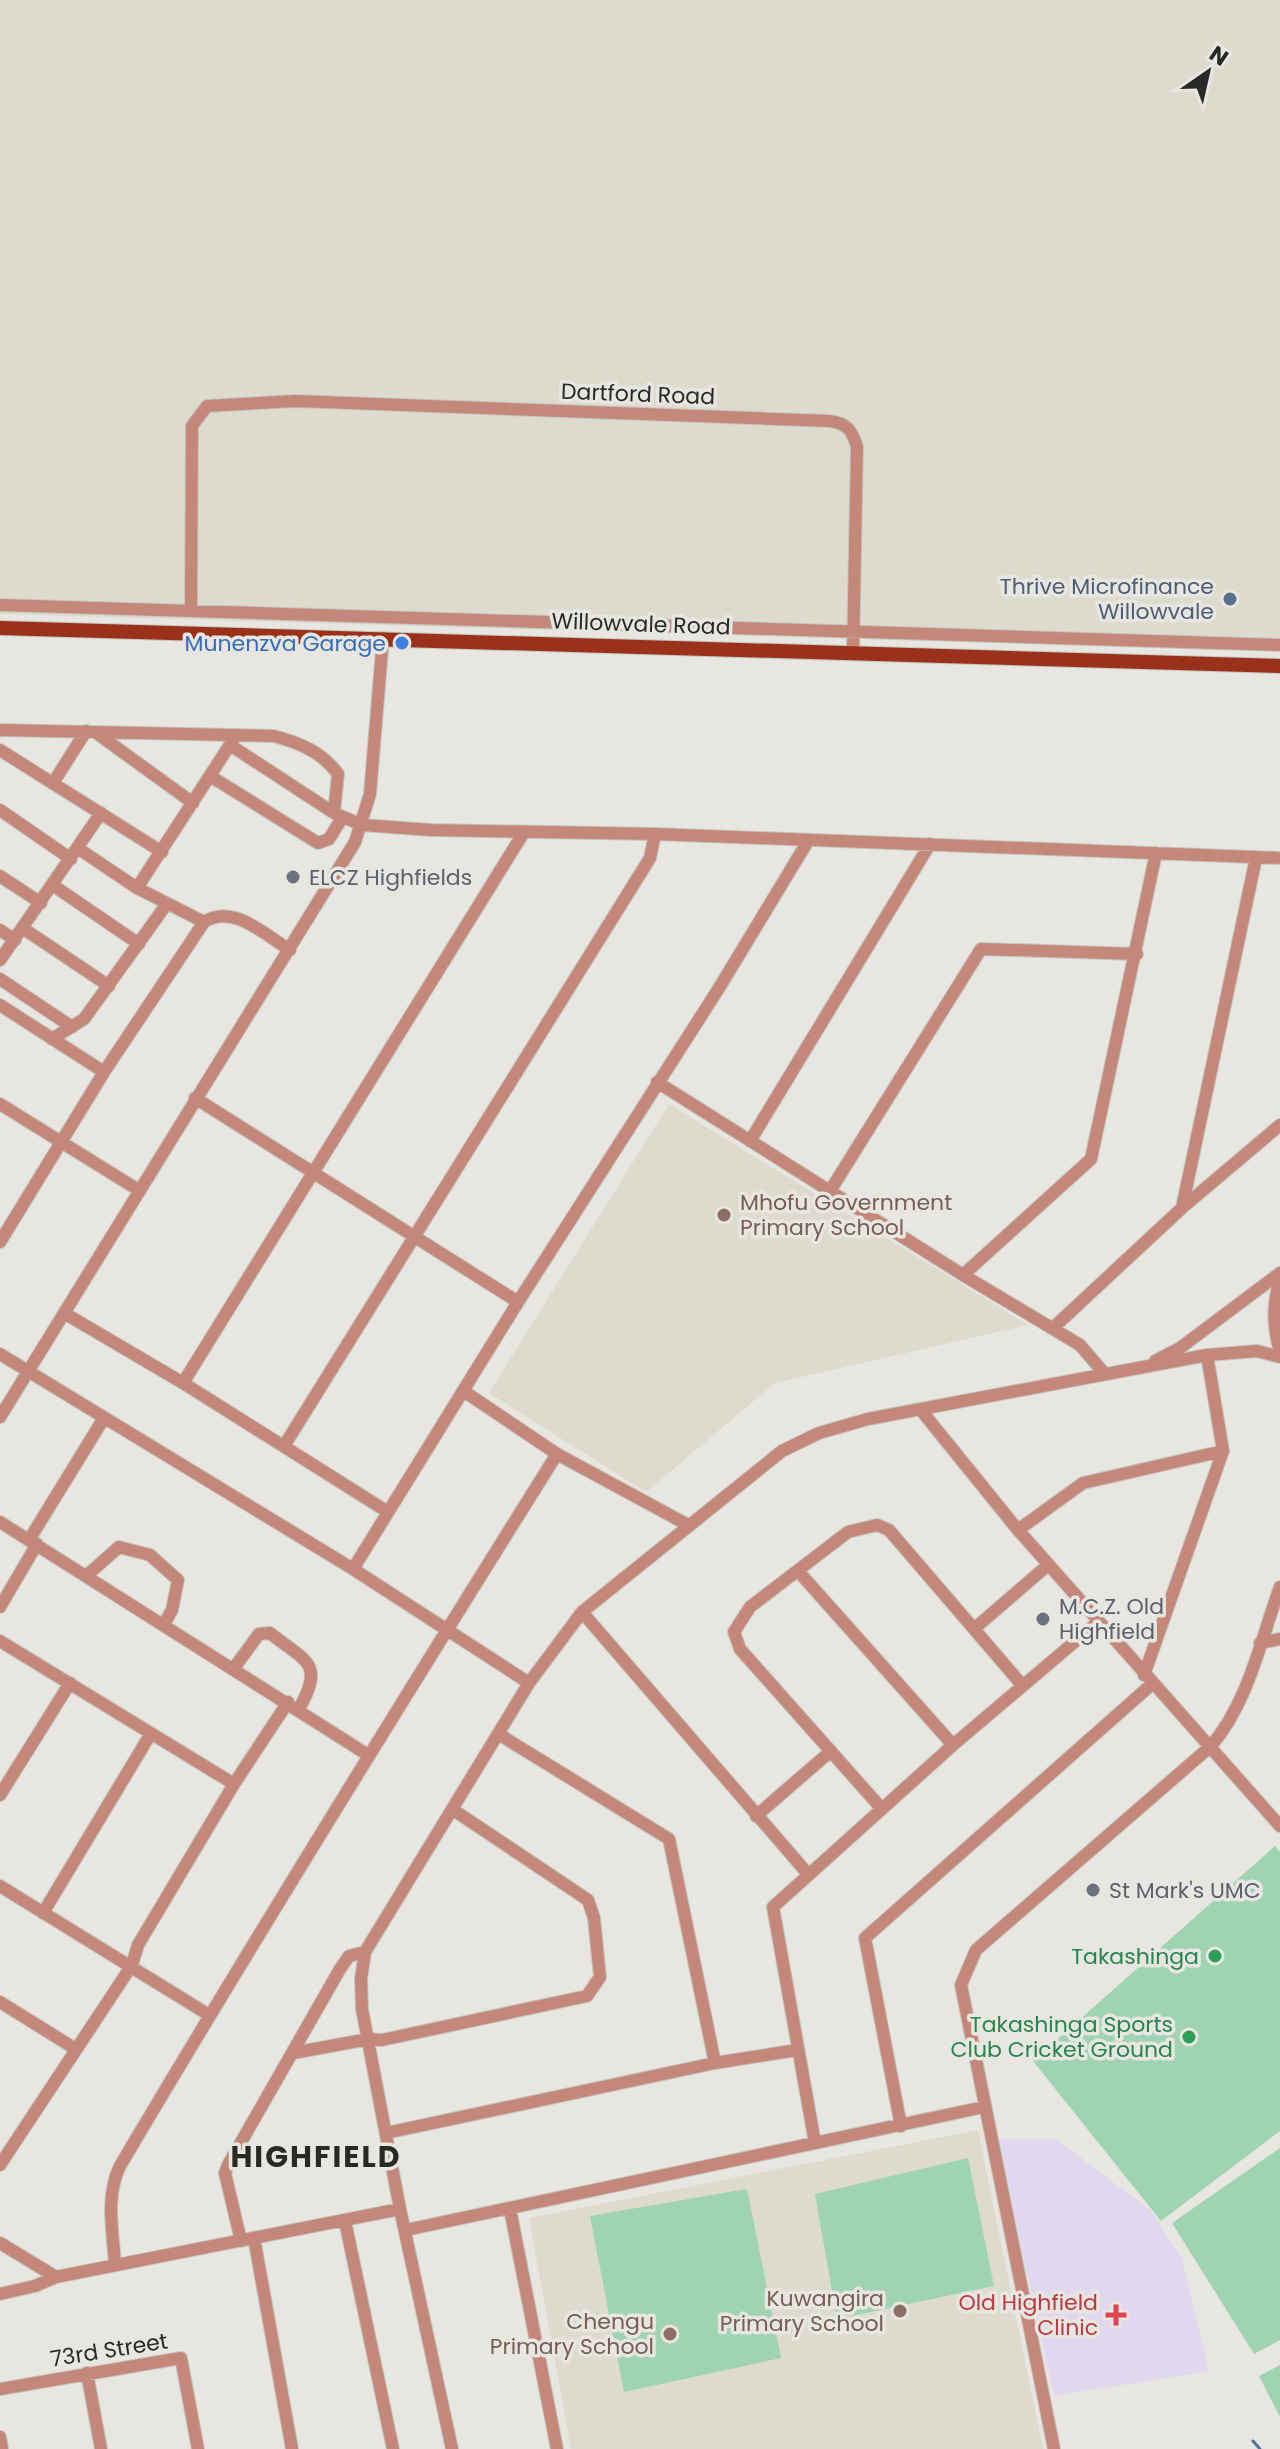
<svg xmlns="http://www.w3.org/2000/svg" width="1280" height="2449" viewBox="0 0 1280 2449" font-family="Poppins,sans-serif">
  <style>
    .built { fill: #dddace }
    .medical { fill: #dfd8ee }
    .green { fill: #9fd3b1 }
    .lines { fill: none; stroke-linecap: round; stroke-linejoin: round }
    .stream { stroke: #51729d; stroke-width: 3 }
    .minor-casing { stroke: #c6c4bf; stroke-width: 14 }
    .major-casing { stroke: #c6c4bf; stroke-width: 16 }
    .minor { stroke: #c3887a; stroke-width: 12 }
    .major { stroke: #9a321b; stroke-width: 14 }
    .service-dot { fill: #5c6f8a; stroke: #e8e6e0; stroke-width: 3 }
    .shop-dot { fill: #3f7fe0; stroke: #e8e6e0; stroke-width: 3 }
    .worship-dot { fill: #6b7280; stroke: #e8e6e0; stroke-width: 3 }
    .education-dot { fill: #8d6e63; stroke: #e8e6e0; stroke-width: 3 }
    .leisure-dot { fill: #2e9e5b; stroke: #e8e6e0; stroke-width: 3 }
    .health-dot { fill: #e0444e; stroke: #e8e6e0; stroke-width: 3 }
    .labels { text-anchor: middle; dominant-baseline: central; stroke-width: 7; stroke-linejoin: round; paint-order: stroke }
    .street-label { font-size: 22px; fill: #2a2927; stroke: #e8e6e0 }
    .service-label { font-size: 22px; fill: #4e5e75; stroke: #e8e6e0; text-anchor: end }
    .shop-label { font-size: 22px; fill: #366cbe; stroke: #e8e6e0; text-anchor: end }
    .worship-label { font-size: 22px; fill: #5b616d; stroke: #e8e6e0; text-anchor: start }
    .education-label { font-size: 22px; fill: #785e54; stroke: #e8e6e0; text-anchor: end }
    .leisure-label { font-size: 22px; fill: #27864d; stroke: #e8e6e0; text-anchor: end }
    .health-label { font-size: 22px; fill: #be3a42; stroke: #e8e6e0; text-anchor: end }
    .district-label { font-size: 30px; font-weight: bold; letter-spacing: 2px; fill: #2a2927; stroke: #e8e6e0 }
  </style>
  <rect width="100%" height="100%" fill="#e8e6e0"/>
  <path class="built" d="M0 0H1280V651L0 614Z
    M669 1104 1028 1325 775 1383 646 1492 489 1393Z
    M978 2130 1043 2449H571L529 2218Z"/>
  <path class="medical" d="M998 2139H1056L1150 2210 1182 2259 1209 2371 1054 2396Z"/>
  <path class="green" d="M1275 1846 1280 1852V2131L1161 2221 1033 2061Z
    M1280 2148V2340L1254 2354 1172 2223Z
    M968 2158 994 2286 837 2319 815 2194Z
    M747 2189 781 2358 624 2392 590 2216Z
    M1280 2365V2417L1259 2376Z"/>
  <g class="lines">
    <path class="stream" d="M1253 2441 1260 2449"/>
    <defs>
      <path id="minor" d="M0 605 1280 645
        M191 611 192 426 207 406 295 401 829 421C847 423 852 430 857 447L853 652
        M0 730 274 736C300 743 322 752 338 774L334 813
        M95 732 193 803
        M230 745 334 813 362 825 431 830 655 834 1280 858
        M0 750 162 852
        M210 776 318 843 329 839 342 818
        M53 783 86 731
        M0 810 71 859
        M79 849 137 888 204 922
        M0 876 41 903
        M54 886 139 944
        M137 888 233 740
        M24 929 109 986
        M0 930 15 940
        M0 960 101 813
        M0 979 72 1027
        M0 1005 104 1072
        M52 1039 84 1019 166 905
        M657 1082 963 1275 1080 1345 1104 1373
        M195 1098 518 1302
        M0 1104 140 1191
        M750 1141 930 844
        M830 1191 981 949 1137 954
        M1182 1208 1256 858
        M0 1242 104 1072 204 922C233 903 265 935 290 950
        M963 1275 1091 1159 1156 853
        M1280 1280C1272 1306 1273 1326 1280 1352
        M64 1313 183 1383 388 1512
        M1054 1327 1182 1208 1280 1125
        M0 1354 353 1569 529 1683
        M1155 1361 1180 1348 1280 1273
        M183 1383 524 832
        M465 1392 557 1454 688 1525
        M920 1409 1018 1530 1280 1826
        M0 1417 355 842 370 794 383 638
        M284 1446 650 858 655 834
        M0 1522 368 1755
        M1018 1530 1083 1483 1223 1451
        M29 1540 104 1418
        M353 1569 518 1302 719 988 808 841
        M798 1571 953 1745
        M86 1576 119 1547 150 1555 178 1580 172 1610 164 1624
        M0 1607 37 1544
        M582 1612 808 1874
        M975 1628 1048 1565
        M0 1641 234 1784
        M1260 1643 1280 1639
        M234 1668 259 1634 270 1633C306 1662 325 1662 299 1709
        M1144 1675 1223 1451 1207 1355
        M500 1735 669 1839 715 2063
        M0 1795 70 1683
        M882 1809 740 1649 734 1632 750 1607 848 1532 877 1525 889 1530 1023 1686
        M756 1816 831 1751
        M0 1886 209 2015
        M43 1913 150 1735
        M0 2002 74 2048
        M293 2053 369 2039 382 2040 587 1996 600 1977 594 1918 588 1900 452 1809
        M901 2126 865 1938 1152 1684
        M386 2133 715 2063 797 2050
        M815 2143 773 1907 953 1745 1098 1622
        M0 2165 132 1965 138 1945 234 1784 288 1702
        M510 2209 557 2449
        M345 2221 393 2449
        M406 2230 984 2107
        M254 2238 292 2449
        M241 2241 225 2173 228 2165 340 1969 349 1956 365 1952
        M0 2243 56 2277 400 2209
        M115 2265C113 2231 105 2197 120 2166 262 1926 409 1690 557 1454
        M0 2294 35 2286 56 2277
        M87 2373 101 2449
        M0 2389 181 2358 198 2449
        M0 2437 2 2449
        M452 2449 400 2209 362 2009 361 1979 365 1952 529 1683 582 1612 782 1451 819 1433 868 1419 1207 1355 1257 1351 1280 1357
        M1054 2449 961 1985 976 1950 1211 1746C1249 1701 1260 1642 1280 1587"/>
      <path id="major" d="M0 628 1280 666"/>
    </defs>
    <use href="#minor" class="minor-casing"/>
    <use href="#major" class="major-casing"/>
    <use href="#minor" class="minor"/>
    <use href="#major" class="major"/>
  </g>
  <circle class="service-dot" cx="1230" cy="599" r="8"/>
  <circle class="shop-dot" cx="402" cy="643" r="8"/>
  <g class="worship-dot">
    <circle cx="293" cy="877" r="8"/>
    <circle cx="1043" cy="1619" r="8"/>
    <circle cx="1093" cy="1890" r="8"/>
  </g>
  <g class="education-dot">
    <circle cx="724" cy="1215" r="8"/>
    <circle cx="900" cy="2311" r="8"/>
    <circle cx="670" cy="2334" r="8"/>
  </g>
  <g class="leisure-dot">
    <circle cx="1215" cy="1956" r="8"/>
    <circle cx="1189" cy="2037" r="8"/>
  </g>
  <path class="health-dot" d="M1112 2303h8v8h8v8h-8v8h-8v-8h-8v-8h8z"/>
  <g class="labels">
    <g class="street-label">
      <text transform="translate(638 394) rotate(2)">Dartford Road</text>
      <text transform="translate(641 624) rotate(2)">Willowvale Road</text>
      <text transform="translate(109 2350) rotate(-9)">73rd Street</text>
    </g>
    <g class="service-label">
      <text x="1214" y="586">Thrive Microfinance<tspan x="1214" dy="25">Willowvale</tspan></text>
    </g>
    <g class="shop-label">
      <text x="386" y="643">Munenzva Garage</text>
    </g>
    <g class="worship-label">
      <text x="309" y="877">ELCZ Highfields</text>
      <text x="1059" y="1606">M.C.Z. Old<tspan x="1059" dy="25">Highfield</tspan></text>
      <text x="1109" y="1890">St Mark's UMC</text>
    </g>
    <g class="education-label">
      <text x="740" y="1202" text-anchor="start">Mhofu Government<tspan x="740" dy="25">Primary School</tspan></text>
      <text x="884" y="2298">Kuwangira<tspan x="884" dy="25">Primary School</tspan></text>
      <text x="654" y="2321">Chengu<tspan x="654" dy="25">Primary School</tspan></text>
    </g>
    <g class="leisure-label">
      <text x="1199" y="1956">Takashinga</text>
      <text x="1173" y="2024">Takashinga Sports<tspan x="1173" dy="25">Club Cricket Ground</tspan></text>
    </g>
    <g class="health-label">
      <text x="1098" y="2302">Old Highfield<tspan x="1098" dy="25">Clinic</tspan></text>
    </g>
    <g class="district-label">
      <text x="316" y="2156">HIGHFIELD</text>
    </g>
  </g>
  <g transform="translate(1208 72) rotate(34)" stroke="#e8e6e0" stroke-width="6" paint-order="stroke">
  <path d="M0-6L14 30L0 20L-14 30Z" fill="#2a2927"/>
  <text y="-12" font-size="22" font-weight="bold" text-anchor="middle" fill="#2a2927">N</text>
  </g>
</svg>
